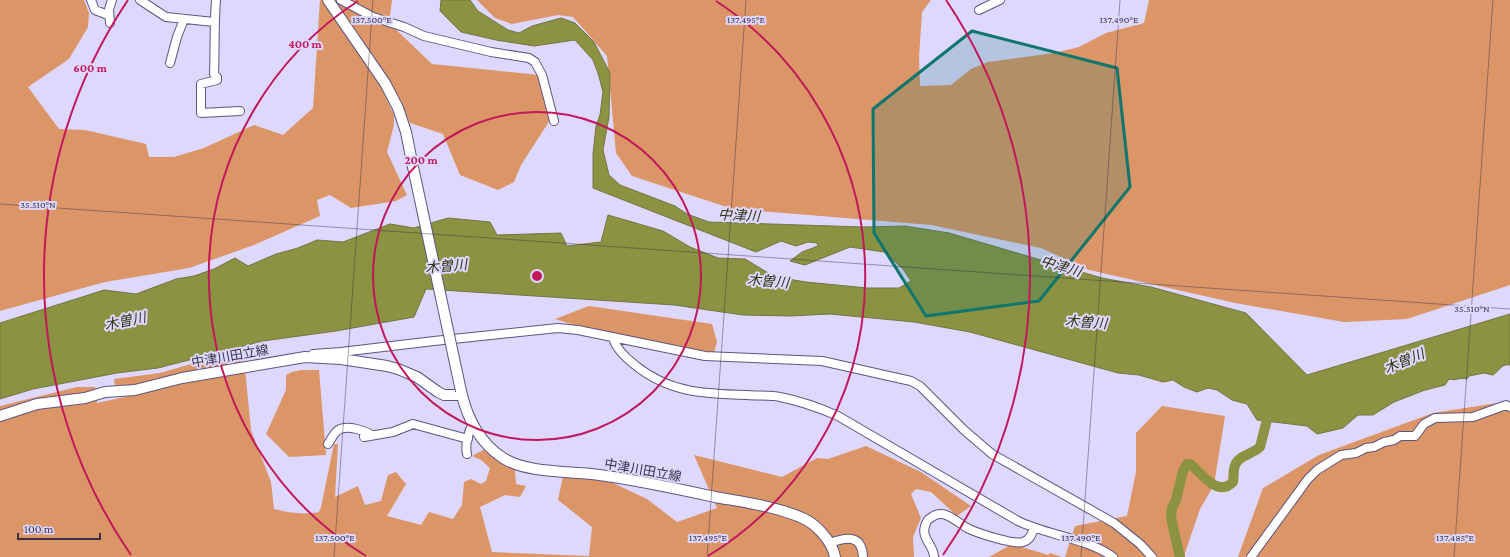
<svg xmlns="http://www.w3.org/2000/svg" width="1510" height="557" viewBox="0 0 1510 557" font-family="'Crimson Pro','Noto Sans JP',serif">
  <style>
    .forest { fill: #dc9566 }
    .water { fill: #8b9241; stroke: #727642 }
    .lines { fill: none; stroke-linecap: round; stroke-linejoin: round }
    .river { stroke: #8b9241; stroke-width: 10 }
    .minor-casing { stroke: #5e557f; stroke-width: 10 }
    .major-casing { stroke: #5e557f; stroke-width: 12 }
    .minor { stroke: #fff; stroke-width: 8 }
    .major { stroke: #fff; stroke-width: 10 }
    .major-bridge-casing { stroke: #5e557f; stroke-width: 12; stroke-linecap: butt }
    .major-bridge { stroke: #fff; stroke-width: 10 }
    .marked { fill: #0f766e; fill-opacity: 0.2; stroke: #0f766e; stroke-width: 3; stroke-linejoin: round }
    .ticks { fill: none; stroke: #373346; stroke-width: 1; stroke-opacity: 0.45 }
    .ring { fill: none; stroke: #c2185b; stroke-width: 2 }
    .labels { text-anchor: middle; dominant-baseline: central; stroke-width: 4; stroke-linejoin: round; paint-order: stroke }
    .street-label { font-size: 13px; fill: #373346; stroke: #ded7fe }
    .water-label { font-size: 14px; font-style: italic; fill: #303310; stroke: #ded7fe }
    .ticks-label { font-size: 10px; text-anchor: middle; fill: #373346; stroke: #ded7fe; stroke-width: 4; stroke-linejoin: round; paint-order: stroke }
    .centre { fill: #c2185b; stroke: #ded7fe; stroke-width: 2 }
    .ring-label { font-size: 12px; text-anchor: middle; font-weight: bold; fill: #c2185b; stroke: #ded7fe; stroke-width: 4; stroke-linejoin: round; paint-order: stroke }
  </style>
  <rect width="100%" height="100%" fill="#ded7fe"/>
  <path class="forest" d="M0 0H84L89 13 88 27 69 59 28 87 59 129 85 130 146 144 149 157H174L204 148 254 125 283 135 313 108 320 0H392L389 23 432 64 539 75 550 120 521 165 514 182 498 190 460 175 443 134 410 123 396 93 386 98 394 115V125L387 152 407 195 396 201 351 208 330 195 317 200 320 216 254 245 189 268 105 282 0 311Z
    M477 0H931L922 12 919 57 920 86 951 85 971 69 988 62 1054 53 1079 47 1106 33 1144 23 1149 0H1510V285L1407 319 1344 322 1235 303 1089 270 1041 248 931 225 733 209 632 176 616 153 607 56 573 17 558 15 512 24 495 18Z
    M589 306 712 324 717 342 713 356 643 347 555 319Z
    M243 349 251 430 271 482 274 509C289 513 303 515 319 512L321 507 334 444H338L335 497 358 486 365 505 381 501 388 475 396 472 406 484 387 516 421 525 429 512 453 519 462 505 464 482 471 479 481 484 486 481 490 468 481 460 472 456 487 448 515 470 516 484 526 486 520 497 505 495 480 507 492 552 589 556 592 527 558 500 563 476 611 482 647 499 677 522 717 508 694 455 782 477 817 458 828 459 866 446 921 472 971 506 957 516 931 492 916 489 911 494 921 518 913 537 914 557H0V406L77 387H95L97 403 134 395 133 386H115L114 379 160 373Z
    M301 370H319L326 455 289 457 266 434 286 390V375L292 372Z
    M1510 401V557H1238L1263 488 1319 455 1433 413Z
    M1162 406 1225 416 1214 485 1200 509 1185 553V557H1065L1075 526 1127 516 1136 472V433Z
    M1012 544 1048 555 1050 553 1062 557H989Z"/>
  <path class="water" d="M441 0H470L478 11 508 30 519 33 532 26 561 18 575 23 594 42 610 73 609 117 603 150 609 175 620 185 675 206 687 214 709 222 863 227 905 226 949 233 1102 278 1151 287 1246 313 1307 375 1510 314V365C1502 363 1499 371 1493 375L1484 373 1469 376 1467 379C1460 377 1456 381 1449 379L1445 385 1425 390 1394 402 1373 415H1358L1343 428 1317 434 1307 426 1257 420 1247 404 1232 400 1217 390 1208 388 1197 392 1184 387 1173 380 1163 382 1139 375 1118 373 970 332 914 322 830 314 790 316 743 315 674 305 426 289 414 317 336 331 263 341 158 368 117 373 33 389 0 399V323L104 290 136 294 176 279 194 276 214 269 235 258 248 266 276 254 298 248 317 240 343 242 390 224 414 228 448 218 490 222 497 235 561 233 567 246 601 242 608 215 663 231 690 247 718 258 745 259 775 277 806 282 867 288H899L911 281 903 269 884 252 850 247 805 265 790 261 802 252 818 246 817 243 808 242 796 246 781 241 756 252 593 188V154L596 126 600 115 603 92 598 73 593 60 575 40 534 46 496 40 461 32 440 11Z"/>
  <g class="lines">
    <path class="river" d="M1180 557 1171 518 1172 508 1176 500 1183 471 1187 464H1190C1202 473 1217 498 1233 482 1234 478 1233 474 1234 469 1236 455 1252 455 1260 447L1270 408"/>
    <defs>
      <path id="minor" d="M91 0 95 10 108 15
        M140 0 166 17 214 22
        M216 0C214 25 215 49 214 74L217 77V80L201 84V113L240 111
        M341 0 373 17 404 27 424 36 491 52 529 58 535 62 542 75 554 121
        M979 10 1000 0
        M110 23 109 9 112 0
        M170 63 177 37 184 19
        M613 338C616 349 626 358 635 365 669 393 706 394 747 395 758 396 770 395 780 397 800 401 820 408 838 416L1018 521C1047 535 1089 539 1113 557
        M313 354 341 352 434 341 558 328 578 330 705 356 822 361 911 381 920 386 964 430 992 454 1114 523 1140 544 1152 557
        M364 437 393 432 413 424 468 439
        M328 444C331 439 335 431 340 429 349 425 365 431 372 435
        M467 454C465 445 468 432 473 424
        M830 543C846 537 862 534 863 557
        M934 557C934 545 921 539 925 526 926 522 928 519 932 517 944 508 957 522 967 528 977 533 1014 545 1023 542 1030 540 1032 534 1034 528
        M1251 557 1308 479 1317 470 1341 455 1356 453 1366 448 1374 447 1384 442 1394 440 1400 436H1415L1424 424 1435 418 1473 417 1506 405 1510 407"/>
      <path id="major" d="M328 0 385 83 398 108 406 132 413 167
        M461 391C467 418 480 443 503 458 527 473 565 471 592 474 633 479 674 488 715 497 743 502 774 506 800 517 816 523 832 541 835 557
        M0 416 37 404 85 398 105 392 135 390 182 378 305 357 341 359 387 366 398 369 417 377 438 392 444 395H462"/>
    </defs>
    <use href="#minor" class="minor-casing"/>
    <use href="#major" class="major-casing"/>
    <use href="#minor" class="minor"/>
    <use href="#major" class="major"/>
    <defs>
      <path id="major-bridge" d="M413 167 461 391"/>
    </defs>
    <use href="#major-bridge" class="major-bridge-casing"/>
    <use href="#major-bridge" class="major-bridge"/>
  </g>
  <path class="marked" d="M972 31 1117 68 1130 187 1039 301 926 316 874 233 873 109Z"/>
  <path class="ticks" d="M0 204 1510 309M334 557 373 0M707 557 746 0M1081 557 1120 0M1454 557 1493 0"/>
  <g class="ring">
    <circle cx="537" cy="276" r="164"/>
    <path d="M366 556A328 328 0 0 1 358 1M716 1A328 328 0 0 1 708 556"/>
    <path d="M131 555A493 493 0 0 1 128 0M946 0A493 493 0 0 1 943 555"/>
  </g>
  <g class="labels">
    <g class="street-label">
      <text transform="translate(230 356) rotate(-10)">中津川田立線</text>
      <text transform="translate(643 470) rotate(10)">中津川田立線</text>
    </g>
    <g class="water-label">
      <text transform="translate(739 215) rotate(3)">中津川</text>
      <text transform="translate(446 266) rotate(-5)">木曽川</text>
      <text transform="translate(1061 266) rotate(17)">中津川</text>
      <text transform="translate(768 281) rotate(5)">木曽川</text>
      <text transform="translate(125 321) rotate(-12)">木曽川</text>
      <text transform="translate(1086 322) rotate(4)">木曽川</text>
      <text transform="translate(1404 361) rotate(-23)">木曽川</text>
    </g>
  </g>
  <g class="ticks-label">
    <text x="372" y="23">137.500°E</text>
    <text x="746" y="23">137.495°E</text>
    <text x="1119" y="23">137.490°E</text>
    <text x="38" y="208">35.510°N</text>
    <text x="1472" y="312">35.510°N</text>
    <text x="335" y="541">137.500°E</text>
    <text x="708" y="541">137.495°E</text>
    <text x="1081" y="541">137.490°E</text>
    <text x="1455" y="541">137.485°E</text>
  </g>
  <circle cx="537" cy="276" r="6" class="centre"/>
  <g class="ring-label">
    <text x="305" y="48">400 m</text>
    <text x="90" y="72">600 m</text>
    <text x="421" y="164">200 m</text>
  </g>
  <path d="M18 533v6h82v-6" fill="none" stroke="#373346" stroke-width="2"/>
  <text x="24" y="533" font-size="12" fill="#373346" stroke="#ded7fe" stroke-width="3" paint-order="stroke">100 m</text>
</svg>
